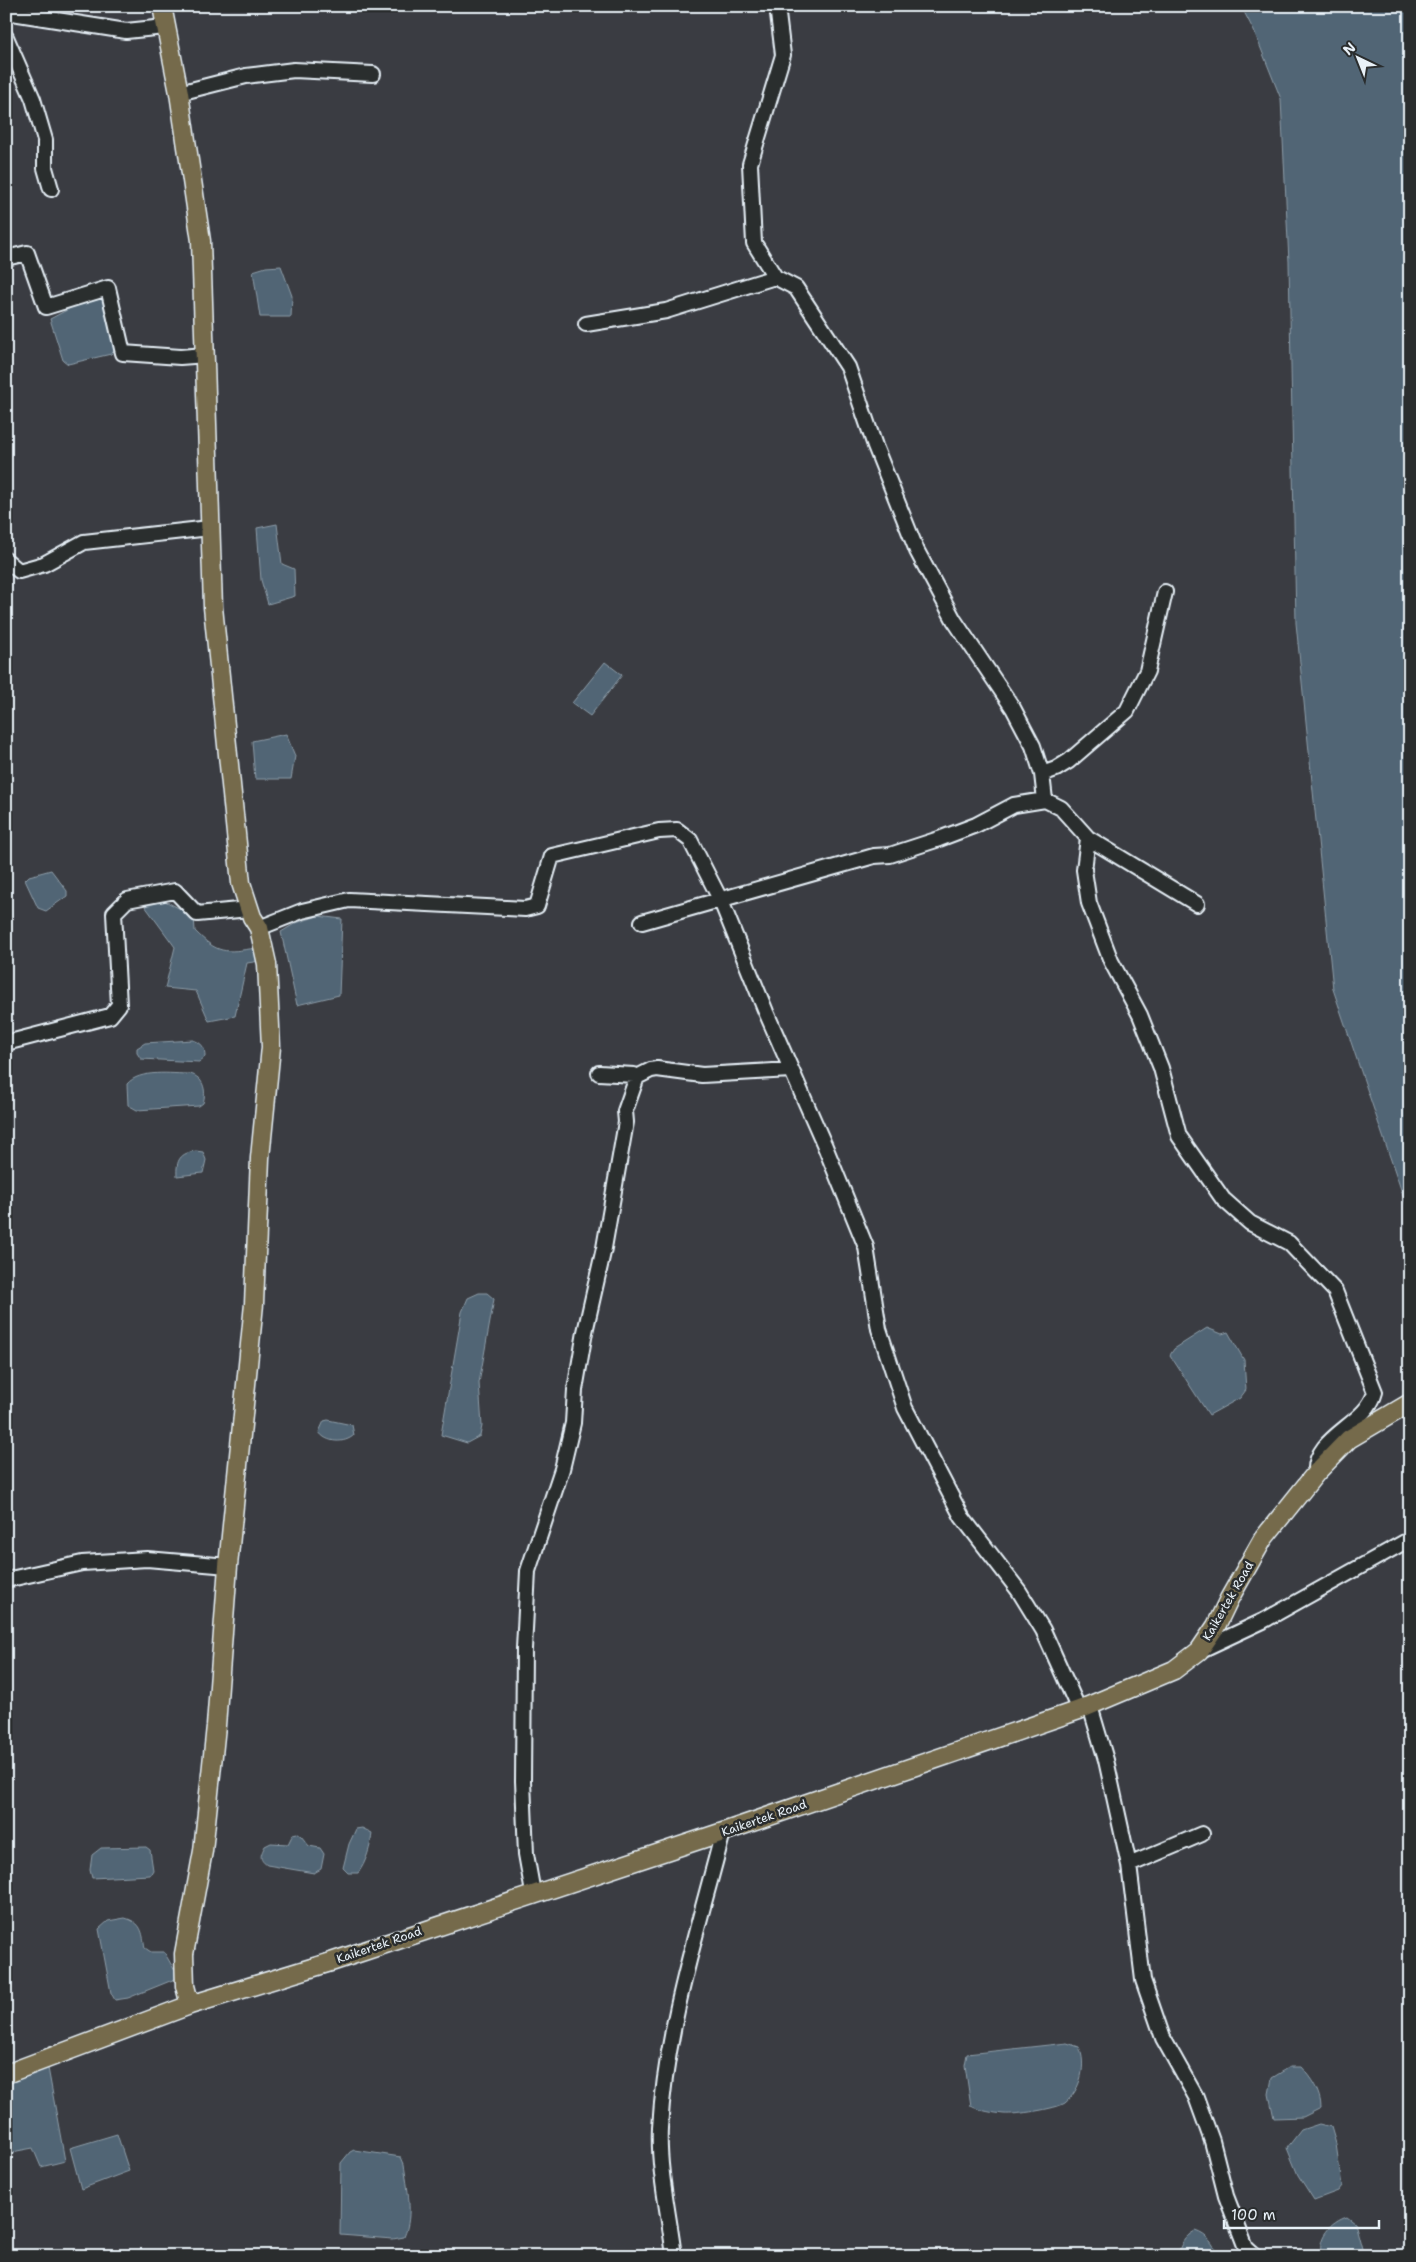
<svg xmlns="http://www.w3.org/2000/svg" width="1416" height="2262" viewBox="0 0 1416 2262" font-family="'Shantell Sans',sans-serif">
  <style>
    .water { fill: #516574; stroke: #8d9da9 }
    .lines { fill: none; stroke-linecap: round; stroke-linejoin: round }
    .minor-casing { stroke: #e8f1f8; stroke-width: 18 }
    .major-casing { stroke: #e8f1f8; stroke-width: 21 }
    .minor { stroke: #2a2d2e; stroke-width: 14 }
    .major { stroke: #756b4b; stroke-width: 18 }
    .labels { text-anchor: middle; dominant-baseline: central; stroke-width: 5; stroke-linejoin: round; paint-order: stroke }
    .street-label { font-size: 12px; fill: #e8f1f8; stroke: #2a2d2e }
  </style>
  <rect width="100%" height="100%" fill="#3a3c42"/>
  <filter id="ink" filterUnits="userSpaceOnUse"><feTurbulence type="fractalNoise" baseFrequency=".02" numOctaves="2"/><feDisplacementMap in="SourceGraphic" scale="10" xChannelSelector="R" yChannelSelector="G"/><feConvolveMatrix kernelMatrix="1 2 1 2 8 2 1 2 1" color-interpolation-filters="sRGB"/></filter>
  <g filter="url(#ink)">
    <path class="water" d="M1241 6H1410V1216L1333 989 1296 623 1289 262 1281 99 1254 31Z
      M281 266 292 296 291 317H260L253 271 266 267Z
      M98 299 103 300 109 310 115 350 111 354 68 364 63 360 50 319 78 304Z
      M277 524 282 564 294 569 295 596 268 604 261 580 257 528Z
      M605 662 622 675 590 716 572 703Z
      M286 734 295 756 291 779H255L252 741Z
      M51 870 67 891V896L46 911 38 908 25 880 29 876Z
      M165 901 194 916 195 931C218 954 224 953 256 948L260 961 247 963 235 1016 209 1021 196 991 165 988 175 947 145 906Z
      M318 916 342 919 339 995 297 1005 281 932 296 923Z
      M193 1040C202 1043 205 1047 205 1057L199 1062 141 1059 137 1053V1048L145 1043Z
      M190 1074C203 1077 207 1090 203 1103L199 1106 137 1110 128 1105 127 1084C140 1069 171 1074 190 1074Z
      M196 1151 203 1152 206 1160 203 1173 177 1176C176 1160 180 1153 196 1151Z
      M479 1293H487L494 1299 479 1383 482 1426 480 1436 467 1443 441 1435 462 1312 468 1298Z
      M1207 1328 1222 1334 1228 1332 1244 1360 1246 1390 1240 1398 1209 1415 1170 1355 1174 1349Z
      M328 1420 352 1425 354 1435C345 1444 326 1443 319 1432L324 1421Z
      M362 1828 372 1833C371 1845 366 1863 358 1873H348L343 1868 349 1844 356 1829Z
      M297 1833 301 1836 309 1846 320 1848 324 1854 321 1869 314 1873 267 1865C258 1859 261 1854 265 1846L271 1843 288 1844 293 1834Z
      M146 1847 150 1850 153 1870 150 1875 92 1878 90 1870 92 1855 101 1848Z
      M125 1918C142 1923 142 1931 145 1948L151 1952H164L175 1971V1979L128 1998 115 2000 111 1993 99 1929 108 1921Z
      M1067 2043 1079 2047C1087 2064 1081 2090 1065 2103 1056 2109 1015 2115 1004 2114 994 2113 980 2111 971 2106L965 2065 967 2054Z
      M1290 2067H1301C1311 2078 1321 2092 1321 2108L1303 2117 1274 2118 1269 2094 1272 2078Z
      M48 2068 65 2161 41 2167 33 2148 17 2151 6 2157V2082Z
      M1319 2124 1331 2127 1336 2144 1342 2186 1338 2191 1314 2200 1298 2175 1287 2148 1301 2130Z
      M117 2134 129 2171 81 2189 70 2148Z
      M354 2150 401 2157 404 2164C407 2188 414 2214 404 2237L393 2239 340 2235 341 2163 350 2152Z
      M1347 2217 1355 2223 1364 2256H1322C1316 2238 1331 2222 1347 2217Z
      M1195 2231C1208 2235 1213 2244 1219 2256H1177C1181 2244 1184 2237 1195 2231Z"/>
    <g class="lines">
      <defs>
        <path id="minor" d="M6 12 126 31 165 27
          M6 37 33 99 45 140V168L51 189
          M179 93 246 76 294 70 373 74
          M6 258 27 253 46 307 108 288 123 353 180 357 206 355
          M775 277 754 243 750 164 783 55 777 6
          M586 324 666 311 775 277 796 288 848 367 875 446 917 551 954 620 1013 708 1033 746 1042 774 1045 800 1014 805 976 825 939 839 890 855 874 856 642 922
          M6 560 19 571 44 564 84 542 210 528
          M1042 774 1056 769 1069 761 1127 711 1147 671 1165 592
          M1045 800 1061 808 1088 838 1084 870 1089 903 1111 961 1140 1015 1161 1068 1179 1136 1223 1199 1250 1223 1289 1243 1335 1291 1375 1392C1367 1425 1313 1436 1316 1473
          M1088 838 1197 904
          M259 928 302 911 349 900 525 909 537 906 552 856 659 831 677 830 690 840 721 901 766 1012 824 1144 866 1247 879 1329 905 1408 962 1517 1019 1591 1043 1630 1079 1710
          M6 1043 110 1016 119 1005 114 913 127 900 175 891 197 914 249 909
          M637 1077 651 1070 657 1069 702 1075 790 1070
          M6 1580 82 1563 147 1559 228 1566
          M1199 1651 1263 1621 1410 1539
          M1090 1706 1106 1760 1129 1865 1143 1980 1163 2038 1196 2097 1212 2141 1226 2196 1246 2248 1255 2256
          M1129 1865 1202 1834
          M533 1893 526 1854 523 1781 524 1649 528 1571 562 1469 573 1423 575 1390 585 1332 604 1248 626 1122 625 1111 637 1077 634 1075 599 1073
          M674 2256C669 2214 658 2170 660 2128 666 2027 698 1929 723 1832"/>
        <path id="major" d="M162 6 179 93 201 241 213 607 241 883 252 917 259 928 267 964 271 1047 260 1158 254 1304 228 1566 216 1726 203 1851 184 1954 185 1986 190 2005
          M6 2074 190 2005 331 1962 723 1832 1079 1710 1174 1670 1199 1651 1216 1626 1229 1599 1263 1539 1316 1473 1349 1439 1410 1403"/>
      </defs>
      <use href="#minor" class="minor-casing"/>
      <use href="#major" class="major-casing"/>
      <use href="#minor" class="minor"/>
      <use href="#major" class="major"/>
    </g>
  </g>
  <g class="labels">
    <g class="street-label">
      <text transform="translate(1228 1601) rotate(-60)">Kaikertek Road</text>
      <text transform="translate(764 1818) rotate(-19)">Kaikertek Road</text>
      <text transform="translate(379 1945) rotate(-19)">Kaikertek Road</text>
    </g>
  </g>
  <rect width="1416" height="2262" fill="none" stroke="#2a2d2e" stroke-width="25"/>
  <rect x="12" y="12" width="1391" height="2237" fill="none" stroke="#e8f1f8" stroke-width="2" filter="url(#ink)"/>
  <g transform="translate(1358 58) rotate(317)" stroke="#2a2d2e" stroke-width="4" paint-order="stroke">
  <path d="M0-4L9 19L0 12L-9 19Z" fill="#e8f1f8"/>
  <text y="-8" font-size="14" font-weight="bold" text-anchor="middle" fill="#e8f1f8">N</text>
  </g>
  <path d="M1224 2220v8h155v-8" fill="none" stroke="#e8f1f8" stroke-width="2.5"/>
  <text x="1231" y="2220" font-size="15" fill="#e8f1f8" stroke="#2a2d2e" stroke-width="4" paint-order="stroke">100 m</text>
</svg>
